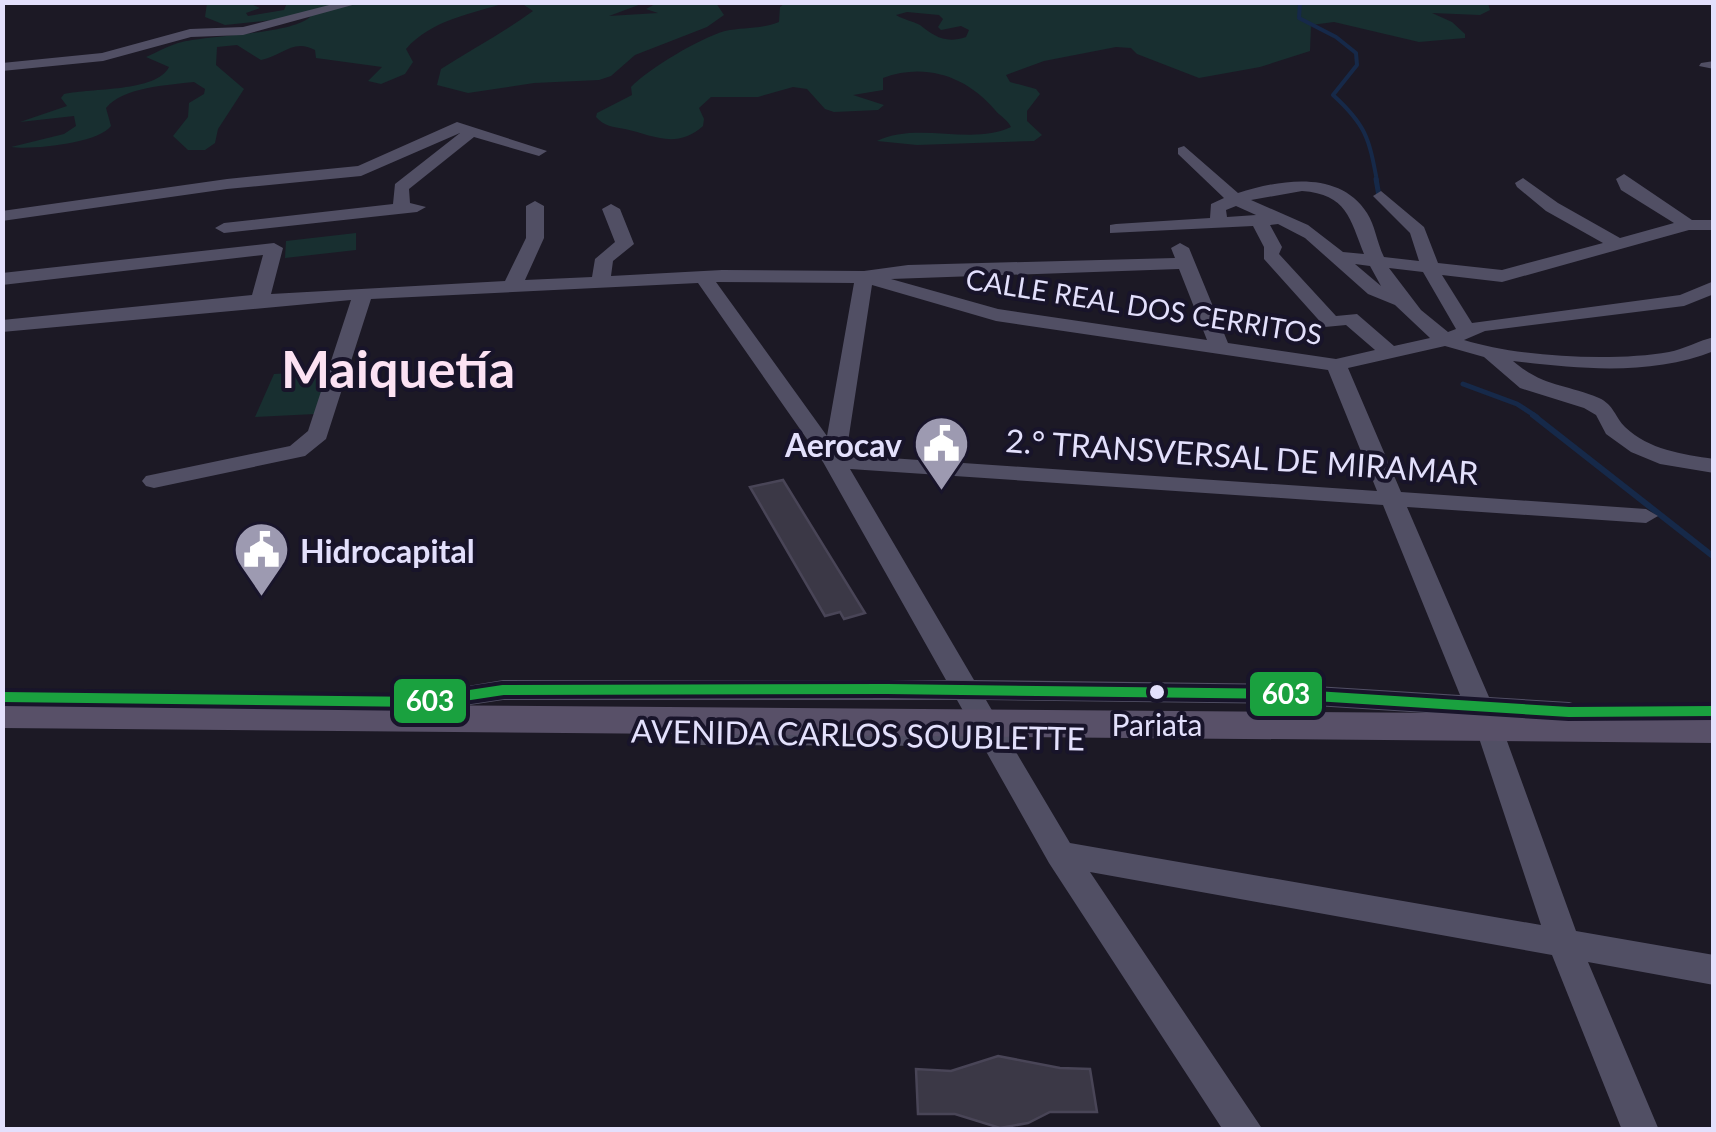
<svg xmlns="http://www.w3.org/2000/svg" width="1716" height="1132" viewBox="0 0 1716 1132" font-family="Lato,sans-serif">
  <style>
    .green { fill: #182f30; fill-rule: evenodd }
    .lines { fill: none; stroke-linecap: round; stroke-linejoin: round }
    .stream-far2 { stroke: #162949; stroke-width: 4 }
    .stream-far1 { stroke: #162949; stroke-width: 5 }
    .stream { stroke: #162949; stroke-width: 6 }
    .building { fill: #3b3846; stroke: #494557; stroke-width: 2.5 }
    .minor { fill: #514f64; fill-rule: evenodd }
    .major { fill: #585068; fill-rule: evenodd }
    .bus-1-casing { stroke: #18142a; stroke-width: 18 }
    .bus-1 { stroke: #1aa13f; stroke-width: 10 }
    .bus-dot { fill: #e3e0fc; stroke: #18142a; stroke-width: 4 }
    .labels { text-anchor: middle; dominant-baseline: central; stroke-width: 8; stroke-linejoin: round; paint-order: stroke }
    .far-street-label { font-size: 28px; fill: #e3e0fc; stroke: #18142a }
    .bus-label { font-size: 30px; fill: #e3e0fc; stroke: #18142a }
    .poi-label { font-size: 32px; font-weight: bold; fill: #e3e0fc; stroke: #18142a; text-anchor: end }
    .street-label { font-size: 32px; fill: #e3e0fc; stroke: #18142a }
    .town-label { font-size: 52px; font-weight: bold; fill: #fce2f3; stroke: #18142a }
    .line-badge { stroke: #18142a; stroke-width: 4 }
    .badge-label { font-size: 28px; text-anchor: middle; font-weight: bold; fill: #fff }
  </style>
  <rect width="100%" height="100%" fill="#1c1925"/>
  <path class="green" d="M207 3H249L260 8 246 13 248 16 284 10 287 3H505C471 14 431 20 406 49L413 62 405 74 381 84 368 81 382 67 316 58 315 50C293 38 282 56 261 60L237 45 217 47 216 65 244 89 218 129 215 143 205 150H188L173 136 188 117 189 103 204 94 205 89 194 82C168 85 123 87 106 108L111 126C99 143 33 150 11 147L64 134 76 126 74 116 20 122 67 106 61 98 64 94C91 88 157 92 169 67L146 57C158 52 169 45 182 42 211 35 295 34 311 16L225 25 205 17Z
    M521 3H644L609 16 658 13 646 9 657 3H716L724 15 707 27 635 55 611 76 599 80 534 83 468 93 437 85 441 69C472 49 503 33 533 11Z
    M1488 3 1490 10 1480 15 1432 13 1452 22 1465 34V38L1419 42 1334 22 1311 25 1310 51 1260 67 1199 78 1137 54 1131 48 1116 47 1044 61 1006 75 1010 82 1036 89 1040 94 1027 111V121L1042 135 1034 141 917 145 877 141C917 121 972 146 1011 127 1007 119 1001 117 995 110 967 77 926 62 883 78V90L853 95 884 105 878 110 834 112 825 109 807 89 793 87 758 97H711L699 108 704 119 703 126C676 150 653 135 625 129 613 127 604 126 596 117L597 113 632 95 631 87C648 69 700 38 725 31 743 27 763 29 779 22L780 7 785 3ZM907 12 939 15 943 19 938 27 941 30 961 26 969 30 966 37C945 44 934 36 920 25 913 21 904 20 896 15Z
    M356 233V250L285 258 286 241Z
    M331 371 315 414 255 417 274 374Z"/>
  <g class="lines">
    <path class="stream-far2" d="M1300 2 1299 18 1336 37 1356 53 1357 65 1333 95C1366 125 1369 138 1377 181"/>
    <path class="stream-far1" d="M1376 179 1379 196
      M1463 384 1517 404 1537 417"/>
    <path class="stream" d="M1533 415 1714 557"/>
  </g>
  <path class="building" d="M783 480 865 613 844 619 840 612 825 616 750 487Z
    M998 1056 1060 1068 1090 1069 1097 1112H1050L1028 1123 1000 1128 955 1114H918L916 1069 951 1071Z"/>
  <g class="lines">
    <path class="minor" d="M341 2 356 4 243 35 191 37 103 61 2 71V63L102 53 190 29 243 27Z
      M1714 61V69L1699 66 1701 63Z
      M457 122 547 151 539 156 474 137 409 189 410 203 426 207 417 212 224 233 215 228 224 223 393 204 395 184 460 133 361 176 227 189 2 221V211L227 179 358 166Z
      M1184 146 1238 193C1279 180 1339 169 1367 213 1375 225 1377 243 1384 257L1419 261 1410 233 1373 196 1381 191 1424 227 1438 263 1502 270 1603 243 1546 211 1517 187 1515 183 1523 178 1558 203 1620 238 1674 223 1621 190 1616 179 1624 174 1692 220H1714V230H1689L1502 282 1442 275 1472 323 1680 295 1714 281V294L1684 306 1485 331 1464 340C1518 357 1612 362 1669 352 1684 349 1698 341 1714 337V351C1652 376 1578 369 1513 361 1543 387 1566 384 1599 398 1614 405 1615 417 1625 427 1649 450 1682 454 1714 459V473L1660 464 1631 452 1606 434 1596 415 1584 408 1520 388 1484 357 1445 346 1348 368 1401 492 1646 509 1658 516 1646 523 1407 507 1489 697 1569 702 1579 705 1583 712 1579 719 1569 722 1283 704 986 700 1001 726 1009 729 1013 736 1010 742 1070 843 1541 925 1479 738 1483 730 1493 727 1503 730 1576 931 1714 955V985L1588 962 1659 1130H1622L1552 955 1090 872 1263 1130H1223L1049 863 983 746 694 745 684 741 680 734 684 727 694 723 971 725 957 700H503L424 712 414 709 410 702 414 695 503 680H946L823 462 698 283 371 299 326 439 305 456 154 488 146 486 142 481 146 476 290 446 308 431 351 300 2 332V320L252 295 263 255 2 285V273L274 243 283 248 271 294 505 281 526 238V206L535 201 544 206V238L525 280 592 277 595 259 615 242 602 209 611 204 620 209 634 244 613 261 611 276 722 270 864 271 908 265 1175 258 1171 248 1180 243 1189 248 1228 343 1336 359 1375 350 1346 325 1325 327 1264 259V247L1253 226 1110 233V225L1116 224 1210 218 1211 204 1224 198 1178 154V148ZM1302 191C1347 194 1350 219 1364 254L1343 252 1308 225 1251 200ZM1236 206 1256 215 1227 217 1226 210ZM1278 224 1305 238 1368 294 1395 305 1430 338 1394 346 1357 314 1336 316 1279 254 1282 247 1270 225ZM1355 264 1370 266 1381 286ZM1389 268 1423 272 1456 329 1448 332 1421 310ZM1179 269 1207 340 998 309 891 279ZM716 282 854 283 827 436ZM872 285 996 321 1328 370 1377 491 846 455ZM850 469 1383 505 1460 695 1283 684 974 680Z"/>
    <path class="major" d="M2 702 1714 715V743L2 728Z"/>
    <defs>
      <path id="bus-1" d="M2 697 424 702 503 690 887 689 1283 694 1569 712 1714 711"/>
    </defs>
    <use href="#bus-1" class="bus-1-casing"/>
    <use href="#bus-1" class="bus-1"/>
  </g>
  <defs>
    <symbol id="civic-pin" viewBox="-11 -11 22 30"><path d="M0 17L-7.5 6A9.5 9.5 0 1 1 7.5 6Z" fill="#9d9ab1" stroke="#18142a"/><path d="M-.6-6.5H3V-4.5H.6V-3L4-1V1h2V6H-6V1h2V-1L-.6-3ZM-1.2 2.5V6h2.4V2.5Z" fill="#fff"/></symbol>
  </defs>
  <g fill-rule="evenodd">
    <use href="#civic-pin" x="910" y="412" width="63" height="86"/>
    <use href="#civic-pin" x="230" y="518" width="63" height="86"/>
  </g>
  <circle class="bus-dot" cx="1157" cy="692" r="9"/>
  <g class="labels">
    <g class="far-street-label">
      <text transform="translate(1144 306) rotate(9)">CALLE REAL DOS CERRITOS</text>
    </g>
    <g class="bus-label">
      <text x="1157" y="724">Pariata</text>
    </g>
    <g class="poi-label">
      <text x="902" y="444">Aerocav</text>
      <text x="300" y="550" text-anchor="start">Hidrocapital</text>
    </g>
    <g class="street-label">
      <text transform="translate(1242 456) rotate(4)">2.° TRANSVERSAL DE MIRAMAR</text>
      <text transform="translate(858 734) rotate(1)">AVENIDA CARLOS SOUBLETTE</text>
    </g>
    <g class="town-label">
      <text x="398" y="368">Maiquetía</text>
    </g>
  </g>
  <g class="line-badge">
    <rect x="1248" y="670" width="76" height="48" rx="10" fill="#1aa13f"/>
    <rect x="392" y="677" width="76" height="48" rx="10" fill="#1aa13f"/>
  </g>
  <g class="badge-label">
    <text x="1286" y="704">603</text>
    <text x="430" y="711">603</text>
  </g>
  <rect width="1716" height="1132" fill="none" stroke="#e3e0fc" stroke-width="10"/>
</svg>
